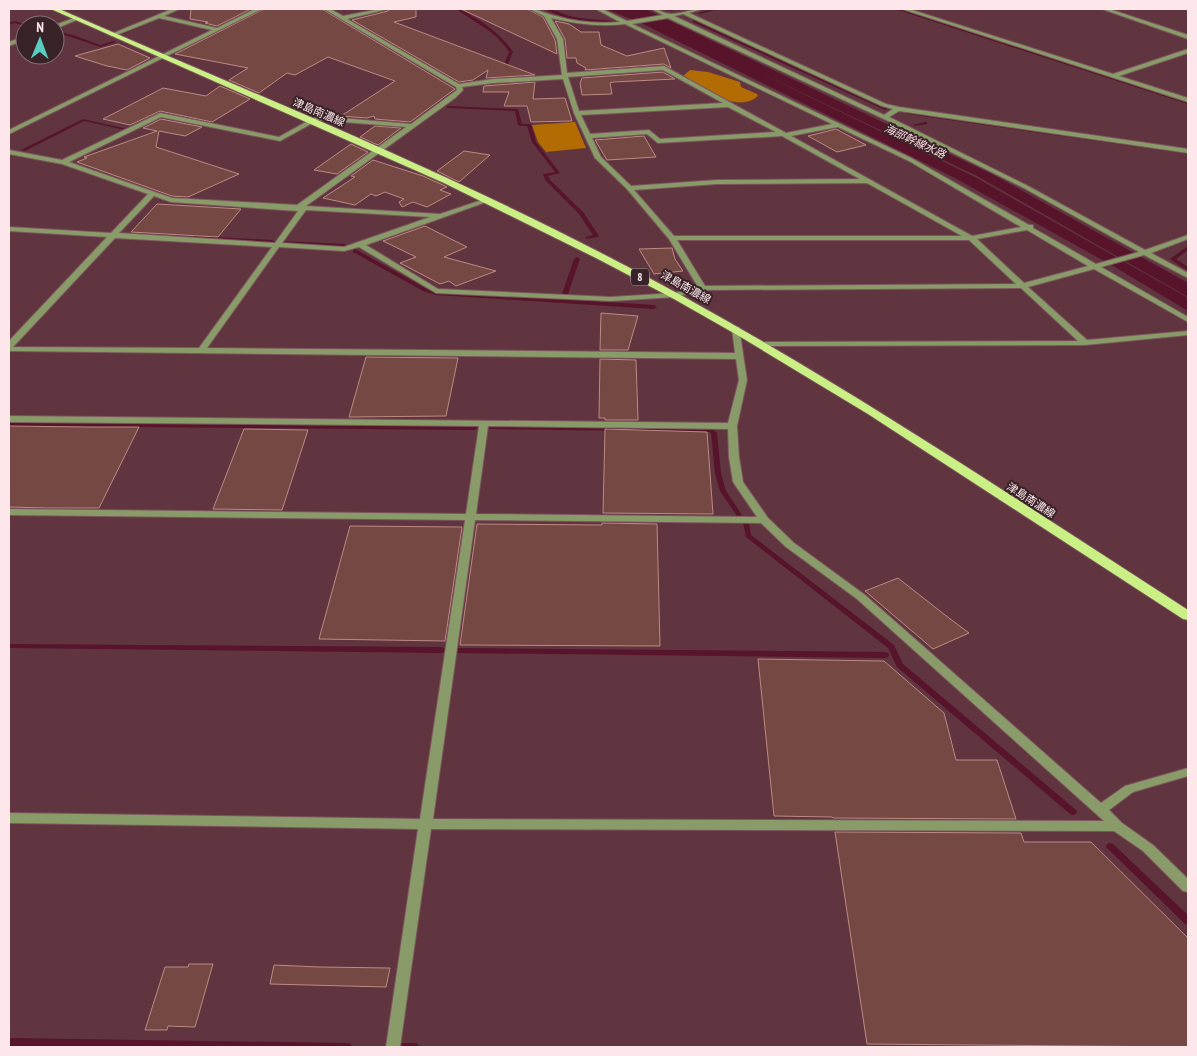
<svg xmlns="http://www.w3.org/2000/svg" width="1197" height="1056" viewBox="0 0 1197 1056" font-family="'PT Sans Narrow','Noto Sans JP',sans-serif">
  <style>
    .forest { fill: #b36b04 }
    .water { fill: #57142a }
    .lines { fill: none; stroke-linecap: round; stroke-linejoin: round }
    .stream { fill: #57142a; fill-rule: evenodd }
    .building { fill: #764844; stroke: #bd8a85 }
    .street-casing { stroke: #7c555e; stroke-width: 2 }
    .primary-casing { stroke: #7c555e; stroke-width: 2 }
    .street { fill: #889b68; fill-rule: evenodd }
    .primary { fill: #caf085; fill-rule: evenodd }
    .labels { text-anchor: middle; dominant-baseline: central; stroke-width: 4; stroke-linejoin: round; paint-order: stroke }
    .far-street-label { font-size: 11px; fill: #fde7eb; stroke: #382328 }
    .far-water-label { font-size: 11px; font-style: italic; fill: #fcd9e0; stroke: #382328 }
    .shield { fill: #382328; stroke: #c2acb0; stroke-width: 1 }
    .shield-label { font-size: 11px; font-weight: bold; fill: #fde7eb }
  </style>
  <rect width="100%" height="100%" fill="#60353f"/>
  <path class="forest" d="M690 70 708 72 740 82 741 87 757 94 758 96C737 115 703 87 683 76Z
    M575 122 586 148 546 152 538 142 532 125Z"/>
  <path class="water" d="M606 9H645L994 175 1188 283V297L977 176 756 71 975 177 1188 298V311L1113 266 953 177 641 23Z"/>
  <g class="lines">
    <path class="stream" d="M456 9H460C480 20 500 32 513 52L507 66 493 80 490 79 504 65 509 52C496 31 475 23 456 9Z
      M545 9C554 8 566 16 575 17 590 20 604 20 619 21L621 22 619 23C594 22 567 22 545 9Z
      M666 9H671L673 10 671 11Z
      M714 9H719L700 14 698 13Z
      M895 9H900L1188 102V104Z
      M693 20H695L888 109 885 110 693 22Z
      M14 21 26 24 27 25H25V26L14 23 9 25V23Z
      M146 21 149 22 124 34 121 33Z
      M55 31 73 35 100 45 114 41 116 42 100 47 71 37 55 33Z
      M447 106 518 109 522 124H531L536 142 560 173 548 176 550 180 583 212 599 236 598 237 586 239V237L593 235 579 214 546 181 543 175V174L555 172 532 142 527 126H520L518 125 515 111 448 108H447Z
      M907 112 1188 152V154L908 114 906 113Z
      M83 119 127 129 125 130 84 121 25 151 21 150Z
      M925 122H927V124L915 126 913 125Z
      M78 230 107 232 109 233 107 234 80 232H78Z
      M195 236 272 240 275 242 272 244 193 239 192 238Z
      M281 241 345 244 348 246 345 248 279 244 278 243Z
      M1188 246V250L1176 259 1188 267V271L1170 259Z
      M355 249 427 289 436 291 654 305 657 307 654 309 436 295 423 291 353 252V250Z
      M577 257 580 259 568 294 567 295H563L562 294 574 259Z
      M9 422 475 426 478 428 475 430 9 426Z
      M491 426 713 429 717 433 721 473 726 491 742 515 741 516H737L720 491 715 473 711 433 709 432 489 429 488 428 489 427Z
      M746 521 749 523 751 535 894 645 903 664 1076 810 1077 812 1076 814 1073 815 1070 814 897 667 888 648 746 537 743 523Z
      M9 644 441 647 444 648 445 650 444 652 441 653 9 648Z
      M459 648 885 652 888 653 889 655 888 657 885 658 456 653 455 651 456 649Z
      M1110 843 1113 844 1188 915V925L1185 924 1107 848 1106 846 1107 844Z
      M9 1038 347 1043 351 1044 352 1047 9 1046Z
      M404 1043H414L418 1044 419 1047H399L400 1044Z"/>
  </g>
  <path class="building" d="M191 9H251L217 26 205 23 208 22 190 19Z
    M264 9H322L455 89 410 122 375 119 374 116 367 118 341 116 395 81 328 57 295 75 287 73 259 93 229 80 248 68 175 54Z
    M390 9H416V17L394 22 535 75 486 78 488 70 473 80 459 82 352 20 388 11Z
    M461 9H527L543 17 555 40 557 54Z
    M555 21 569 24 581 32H599L601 45 627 56 664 48 671 68 664 64 585 70 586 68 577 63 576 58H567L565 39Z
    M118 44 150 58 127 70 107 66 75 56Z
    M663 72 675 79 613 82 610 83 612 94 582 95 580 83 582 78Z
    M535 82 533 99 565 98 572 121 531 122 527 106H504L509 92H483L484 86Z
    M220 86 250 99 212 122 160 111 130 125 103 119 163 88 206 96Z
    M161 119 202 127 185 136 159 131 156 147 239 174 188 197 172 196 77 162 87 158 84 157 157 131 143 128Z
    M375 126 401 128 378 145 360 137Z
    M836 129 866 145 837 152 808 136Z
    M644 136 656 157 607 160 595 140Z
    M351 144 368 152 337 174 314 170Z
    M464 151 490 155 459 182 437 171Z
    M373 160 423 176 443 185 447 187 440 190 451 194 427 207 413 202 402 207 399 202 404 199 385 192 376 196 371 194 355 205 323 198 355 177 351 176Z
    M157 204 241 209 218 237 131 232Z
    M425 226 467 247 444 257 496 271 456 286 449 281 440 284 400 263 416 257 383 241Z
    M672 248 675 259 683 271 654 274 639 249Z
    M601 313 638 316 628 350H600Z
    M366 357 458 358 446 416 349 417Z
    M600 359 636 360 638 420H605V418H599Z
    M9 426 87 427H139L99 508H47L9 507Z
    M244 429 308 430 282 510 213 509Z
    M605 429 707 432 713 514 603 513Z
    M602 523 657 524 660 646 460 645 477 524 602 525Z
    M350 526 462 527 445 641 319 639Z
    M898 578 945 615 969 633 933 649 865 591Z
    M758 659 884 661 944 713 956 760H997L1016 819 833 818 832 817 774 816Z
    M835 832 1021 833 1024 842H1091L1188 938V1047L867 1044Z
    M189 964H213L195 1027 168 1026 167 1030H145L165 967H188Z
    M274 965 319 967 390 968 386 987 270 984Z"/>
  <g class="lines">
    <defs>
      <path id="street" d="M172 9H179L164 16 217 28 255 9H262L9 134V130L212 30 159 18 114 36 109 35Z
        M324 9H330L343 16 380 9H388L347 19 459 84 493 79 562 75 557 39 544 16 529 9C538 9 546 14 556 16 576 22 598 24 620 22L596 9H602L627 21 663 15 652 9C659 9 664 14 671 14 681 14 692 9 702 9L689 13 886 104 899 107 1188 149V153L899 111 889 117 1026 185 1145 250 1188 235V239L1151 253 1188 273V278L1144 255 1101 267 1188 317V322L1094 269 1028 287 1087 340 1188 331V335L1085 345 762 346 758 344 759 342 1078 341 1021 288 703 290 675 297 611 301 436 293 359 247 344 251 279 247 207 348 735 353 732 329 733 327H739L747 380 737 426 739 457 743 482 768 518 794 543 865 595 1101 803 1125 786 1188 768V776L1133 792 1109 810 1122 823 1153 845 1188 879V892L1183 891 1143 851 1114 831 431 829 400 1047H386L418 829 9 823V813L420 819 465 520 9 515V509L466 514 479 426 9 422V416L728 423 739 380 736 359 9 351V341L107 237 9 231V227L111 233 148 194 62 164 9 154V150L62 160 160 113 279 137 317 116 411 124 457 90 456 87ZM683 14 882 106 893 109 884 115 674 16ZM551 18C576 24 600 27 625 24L832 124 786 133 664 66 567 73 563 39ZM668 18 882 118 1022 187 1139 252 1096 264 1033 228V225H1029L913 159 632 24ZM663 70 723 103 579 111 568 77ZM563 79 574 113 595 158 627 189 669 239 698 287 675 293 611 297 438 289 366 245 489 201V199H485L440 214 306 206 455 98 463 90 462 87 493 83ZM728 107 776 132 660 139 649 130 590 134 581 115ZM161 117 280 141 318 120 406 127 297 205 172 198 69 162ZM838 127 909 161 1021 227 972 236 791 136ZM647 134 658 143 782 136 860 179 717 180 631 186 601 157 592 138ZM867 183 962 236H674L634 190 717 184ZM154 196 171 202 298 211 275 243 119 233ZM306 210 430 217 344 247 282 243ZM1027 230 1088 266 1024 283 977 239ZM115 238 272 247 199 348 13 347ZM677 240H969L1016 284 705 286ZM488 426 728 429 729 457 733 482 757 517 476 514ZM475 520 761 523 786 547 857 599 1104 821 433 819Z
        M902 9H909L1113 74 1188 49V53L1119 76 1188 98V102Z
        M1102 9H1109L1188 35V39Z
        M74 18 79 19 55 29V25Z
        M25 36V40L9 46V42Z"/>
      <path id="primary" d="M51 9H59C242 89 428 163 605 255 808 359 997 487 1188 610V620L1183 619 868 414 739 336 674 299 598 259 444 183Z"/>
    </defs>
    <use href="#street" class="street-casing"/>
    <use href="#primary" class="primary-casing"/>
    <use href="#street" class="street"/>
    <use href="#primary" class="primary"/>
  </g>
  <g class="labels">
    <g class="far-street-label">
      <text transform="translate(319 112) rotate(23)">津島南濃線</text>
      <text transform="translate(686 287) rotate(29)">津島南濃線</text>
      <text transform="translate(1031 500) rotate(33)">津島南濃線</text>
    </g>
    <g class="far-water-label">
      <text transform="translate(915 141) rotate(25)">海部幹線水路</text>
    </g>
    <rect class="shield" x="631" y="268.5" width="18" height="17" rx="4"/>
    <g class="shield-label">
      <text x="640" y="277">8</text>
    </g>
  </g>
  <rect width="1197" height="1056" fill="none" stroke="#fde7eb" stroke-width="20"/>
  <g transform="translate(40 40) rotate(1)"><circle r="24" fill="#382328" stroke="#877176"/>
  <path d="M0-4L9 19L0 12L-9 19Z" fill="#58cec1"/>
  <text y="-8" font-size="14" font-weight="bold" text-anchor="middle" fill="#fde7eb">N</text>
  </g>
</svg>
